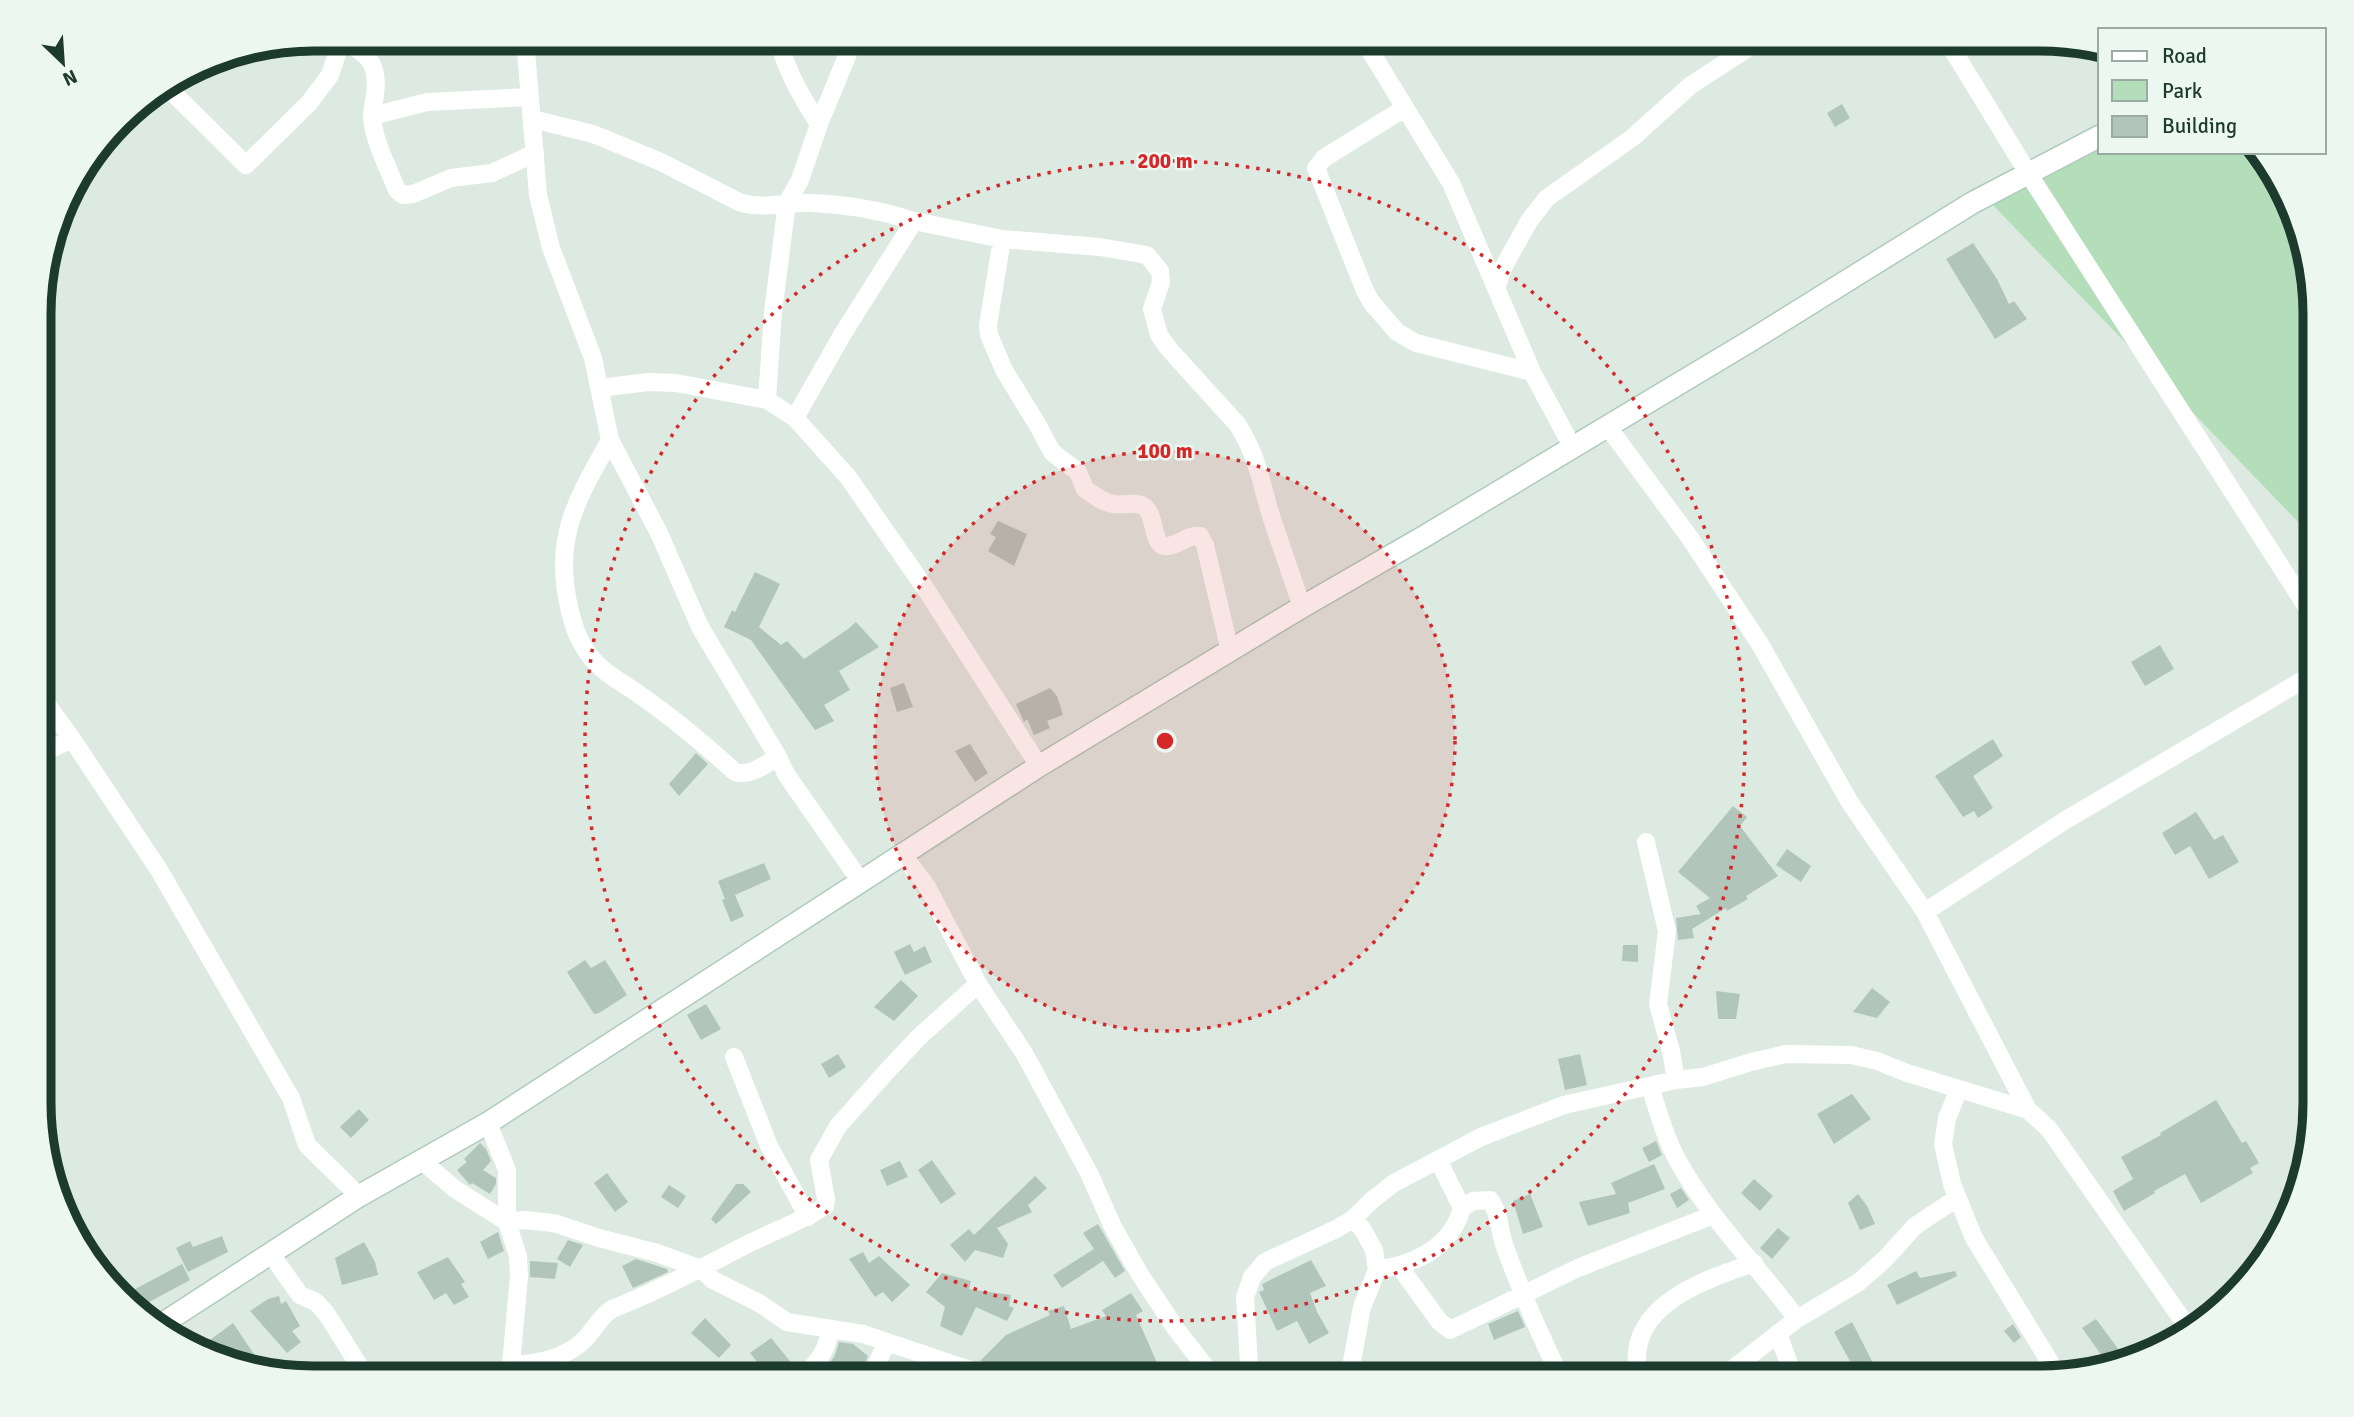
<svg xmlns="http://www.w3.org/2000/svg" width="2354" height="1417" viewBox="0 0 2354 1417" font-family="Signika,sans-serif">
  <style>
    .green { fill: #b3deb9 }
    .building { fill: #b2c5bb }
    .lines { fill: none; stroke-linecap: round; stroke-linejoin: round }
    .secondary-casing { stroke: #afcbbd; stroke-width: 24 }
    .street { stroke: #fff; stroke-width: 18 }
    .secondary { stroke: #fff; stroke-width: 21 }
    .ring { fill: none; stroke: #d62828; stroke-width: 3.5; stroke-dasharray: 3.5 7 }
    .rim { fill: none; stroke: #1d3a2f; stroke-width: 9 }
    .centre { fill: #d62828; stroke: #edf7f1; stroke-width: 3.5 }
    .ring-label { font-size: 21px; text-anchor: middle; font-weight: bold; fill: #d62828; stroke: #edf7f1; stroke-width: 5; stroke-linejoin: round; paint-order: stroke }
  </style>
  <rect width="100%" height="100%" fill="#dceae2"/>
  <path class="green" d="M2100 142V152H2260L2278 176 2315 295V510L2301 525 1990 202Z"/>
  <path class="building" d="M1842 104 1850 118 1835 127 1827 113Z
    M1973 243 1997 279 2009 304 2014 301 2027 319 1995 339 1946 259Z
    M998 521 1027 534 1014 566 988 551 996 537 990 534Z
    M755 572 780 584 759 627 781 645 787 641 804 659 848 629 856 622 879 647 839 671 850 690 824 705 834 721 815 730 751 640 724 627 732 610 735 612Z
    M2160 645 2174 669 2145 686 2131 662Z
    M904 683 913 707 897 712 890 688Z
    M1050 688 1057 696 1063 715 1047 721 1050 728 1034 735 1027 719 1024 722 1016 704Z
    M1993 739 2003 756 1973 776 1993 808 1978 818 1974 811 1963 817 1935 776Z
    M970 744 988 773 975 782 955 751Z
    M696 753 708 764 679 796 669 784Z
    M1733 806 1747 817 1740 826 1778 876 1746 896 1748 899 1727 911 1726 908 1692 929 1694 938 1678 940 1676 918 1701 914 1696 906 1710 898 1678 872Z
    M2196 812 2214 840 2223 835 2239 862 2209 879 2190 846 2175 855 2162 833Z
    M1787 849 1811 866 1801 882 1776 865Z
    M764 863 771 879 735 895 744 916 731 922 722 900 725 899 718 881Z
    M910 944 914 952 925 946 932 962 905 975 894 952Z
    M1623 945H1638V962L1622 961Z
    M585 960 591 968 605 960 627 995 599 1013 594 1014 567 972Z
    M901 980 918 996 894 1021 874 1007Z
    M1872 988 1890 1002 1877 1018 1853 1012Z
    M1716 991 1740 994 1736 1019H1718Z
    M706 1004 721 1029 701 1040 687 1015Z
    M838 1054 846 1067 829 1078 821 1064Z
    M1580 1054 1587 1085 1565 1090 1558 1059Z
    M1852 1094 1871 1119 1834 1144 1817 1114Z
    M2216 1100 2242 1143 2246 1141 2259 1163 2250 1168 2253 1173 2201 1203 2185 1174 2154 1191 2155 1193 2124 1211 2113 1191 2133 1179 2121 1157 2161 1135 2160 1133Z
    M359 1109 369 1120 351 1138 340 1127Z
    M1656 1141 1662 1155 1649 1162 1642 1148Z
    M480 1143 486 1149 491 1161 483 1170 496 1178V1184L490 1194 472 1183 470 1185 457 1170 467 1162 464 1159Z
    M932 1160 956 1194 941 1204 918 1170Z
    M900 1161 908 1177 887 1186 880 1170Z
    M1654 1164 1665 1189 1628 1203 1630 1213 1588 1226 1579 1202 1616 1194 1611 1183Z
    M607 1173 628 1202 615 1212 594 1183Z
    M1035 1176 1047 1188 1028 1205 1032 1212 997 1228 1008 1244 1003 1258 975 1250 965 1262 950 1245 969 1229 974 1235Z
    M1754 1179 1773 1196 1760 1211 1741 1193Z
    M736 1184H743L751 1192 716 1224 711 1219Z
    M669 1185 686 1196 678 1208 661 1197Z
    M1681 1188 1689 1200 1677 1208 1670 1194Z
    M1530 1194 1543 1227 1523 1234 1513 1201Z
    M1858 1194 1867 1206 1875 1224 1860 1230 1848 1203Z
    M1098 1224 1125 1271 1115 1278 1103 1261 1062 1288 1053 1275 1094 1249 1083 1233Z
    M1778 1228 1790 1238 1772 1259 1760 1248Z
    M498 1232 504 1251 488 1259 480 1242Z
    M222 1236 228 1252 188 1272 176 1248 190 1241 193 1247Z
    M568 1240 583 1245 570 1267 557 1259Z
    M364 1242 375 1262 378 1275 342 1285 335 1258Z
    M863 1252 869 1263 879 1256 910 1285 892 1302 883 1292 875 1297 849 1259Z
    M448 1257 465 1282 461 1284 469 1297 454 1305 446 1293 434 1300 417 1272Z
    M636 1259 667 1269 668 1272 633 1288 622 1266Z
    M1311 1260 1326 1286 1310 1293 1317 1312 1329 1333 1309 1344 1297 1321 1277 1331 1259 1292 1264 1290 1262 1284Z
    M530 1261 558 1263 555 1279 530 1277Z
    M182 1264 190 1280 140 1307 126 1294Z
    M1916 1271 1920 1278 1955 1271 1957 1276 1897 1305 1887 1285Z
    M942 1273 971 1281 969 1289 1011 1295 1009 1306 1014 1308 1007 1321 976 1307 962 1336 940 1326 945 1307 926 1292Z
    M1131 1293 1143 1311 1136 1315 1162 1374 1151 1378H1028L1006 1366 1003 1371 980 1361 1006 1335 1050 1315 1048 1311 1064 1306 1071 1329 1106 1316 1102 1310Z
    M279 1296 281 1304 286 1301 300 1326 292 1331 301 1342 287 1353 250 1311 268 1299Z
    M1518 1311 1525 1327 1494 1340 1488 1324Z
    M705 1318 731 1345 719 1358 691 1333Z
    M2096 1319 2125 1358 2107 1363 2082 1328Z
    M1852 1322 1873 1363 1856 1372 1834 1332Z
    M233 1323 266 1372 242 1369 209 1355 203 1345Z
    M2013 1324 2021 1337 2014 1343 2004 1331Z
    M771 1338 794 1366 777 1378H770L750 1353Z
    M839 1342 853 1344 868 1356 863 1368 855 1378H834L826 1369 835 1355Z"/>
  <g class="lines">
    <defs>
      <path id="secondary" d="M159 1326 359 1196 488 1123 1039 766 1302 607 1425 536 1750 341 1972 203 2100 136"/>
    </defs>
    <use href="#secondary" class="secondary-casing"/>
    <path class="street" d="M525 39 538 195 551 248 593 358 610 440 659 533 700 627 778 757 786 774 861 882
      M778 39C786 70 801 97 819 124
      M1363 39 1451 183 1532 372 1573 448
      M1946 39 2028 173 2315 620
      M342 40C369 54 379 64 375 95 374 102 372 110 372 117 374 142 388 167 397 190L403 195 413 194 451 178 492 173 535 153
      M166 86 246 165 309 103 330 75 342 39
      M1405 108 1324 158 1316 168 1365 291 1372 303 1397 332 1416 343 1532 372
      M372 116 427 102 530 97
      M532 119 593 134 661 162 739 202C763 210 785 202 810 203 846 204 880 210 914 221L842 335 795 418
      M914 221 1002 239 1100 247 1147 255 1160 271 1161 282 1152 309 1159 335 1169 349 1237 424C1258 456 1261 484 1272 519 1282 549 1292 578 1302 607
      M1002 239 988 325 989 335 1004 370 1037 424 1052 452 1078 472 1085 489C1094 495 1103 503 1114 504 1125 506 1137 500 1146 508 1155 517 1153 544 1164 546 1176 548 1187 534 1200 536L1205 545 1230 651
      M1497 286 1503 268 1529 221 1547 198 1632 138 1691 85 1762 39
      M600 388 648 382 676 383 767 400 795 418 848 477 927 591 1039 766
      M767 400 773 312 787 203 800 180 819 124 854 39
      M1608 427 1690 538 1760 644 1849 801 1925 912 2028 1110
      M610 440C577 500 553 536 569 607 574 629 580 646 596 663 608 676 625 684 640 695 673 718 705 745 735 772 750 777 766 764 778 757
      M41 696 72 739 159 870 291 1098 307 1145 359 1196
      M41 754 72 739
      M1646 842 1667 931 1658 1004 1671 1051 1676 1080
      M903 855 927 887 978 984 1024 1053 1089 1173 1113 1227 1139 1273 1176 1329 1214 1378
      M1925 912 2064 821 2315 673
      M734 1057 769 1146 808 1217
      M1650 1086C1658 1111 1665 1138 1678 1161 1710 1219 1758 1266 1797 1319
      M1959 1089 1947 1118 1943 1144 1952 1184 1974 1238 2059 1377
      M488 1123 507 1170V1222L518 1256 519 1276 511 1365 503 1378
      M1438 1160 1462 1208
      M422 1161 455 1189 507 1222 524 1220 554 1223 599 1238 657 1253 701 1269 713 1280 759 1303 787 1322 863 1334 994 1378
      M271 1254 300 1295 316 1302 326 1313 367 1378
      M1399 1266 1439 1321 1450 1330 1578 1268 1713 1215
      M1377 1270C1416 1264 1451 1248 1462 1208L1473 1201 1490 1200C1500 1212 1499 1232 1505 1247 1521 1292 1540 1335 1561 1378
      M1778 1333 1794 1378
      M511 1365C536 1364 564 1359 583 1341 594 1331 598 1318 612 1309 661 1290 706 1265 752 1242 776 1230 802 1221 825 1206L826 1199 819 1160 838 1126 888 1070 920 1036 978 984
      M803 1378C815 1364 831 1348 828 1329
      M871 1378 886 1343
      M1243 1378 1249 1364 1245 1297 1252 1277 1265 1262 1336 1229 1353 1219 1371 1201 1394 1183 1481 1137 1564 1105 1676 1080 1703 1077 1751 1062 1786 1054 1851 1055 1877 1061 1907 1073 2028 1110 2049 1129 2191 1332
      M1349 1378 1362 1307 1377 1270 1374 1250 1363 1230 1353 1219
      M1639 1378C1622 1307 1701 1281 1754 1263
      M1721 1378 1797 1319 1859 1282 1886 1258 1915 1226 1957 1198"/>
    <use href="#secondary" class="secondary"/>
  </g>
  <circle cx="1165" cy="741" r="290" fill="#d62828" fill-opacity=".12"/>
  <g class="ring">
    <circle cx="1165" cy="741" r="290"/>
    <circle cx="1165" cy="741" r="580"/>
  </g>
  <path d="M0 0H2354V1417H0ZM314 51H2040A263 263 0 0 1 2303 314V1103A263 263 0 0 1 2040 1366H314A263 263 0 0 1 51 1103V314A263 263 0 0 1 314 51Z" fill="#edf7f1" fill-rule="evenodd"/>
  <path class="rim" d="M314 51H2040A263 263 0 0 1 2303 314V1103A263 263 0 0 1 2040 1366H314A263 263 0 0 1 51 1103V314A263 263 0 0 1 314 51Z"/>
  <circle cx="1165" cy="741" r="10" class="centre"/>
  <g class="ring-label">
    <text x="1165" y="168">200 m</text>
    <text x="1165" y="458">100 m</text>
  </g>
  <rect x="2098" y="28" width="228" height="126" fill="#edf7f1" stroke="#9aaba3" stroke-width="2"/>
  <rect x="2112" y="51" width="35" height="10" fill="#ffffff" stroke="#9aaba3" stroke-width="2"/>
  <text x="2162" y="63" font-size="21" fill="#1d3a2f">Road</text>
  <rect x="2112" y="80" width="35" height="21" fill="#b3deb9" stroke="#9aaba3" stroke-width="2"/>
  <text x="2162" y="98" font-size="21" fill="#1d3a2f">Park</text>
  <rect x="2112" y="116" width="35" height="21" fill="#b2c5bb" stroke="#9aaba3" stroke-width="2"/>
  <text x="2162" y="133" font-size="21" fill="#1d3a2f">Building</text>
  <g transform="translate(63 63) rotate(155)" stroke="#edf7f1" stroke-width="5" paint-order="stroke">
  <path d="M0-5L12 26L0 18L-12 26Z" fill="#1d3a2f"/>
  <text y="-10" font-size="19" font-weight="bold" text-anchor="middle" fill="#1d3a2f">N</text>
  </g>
</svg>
